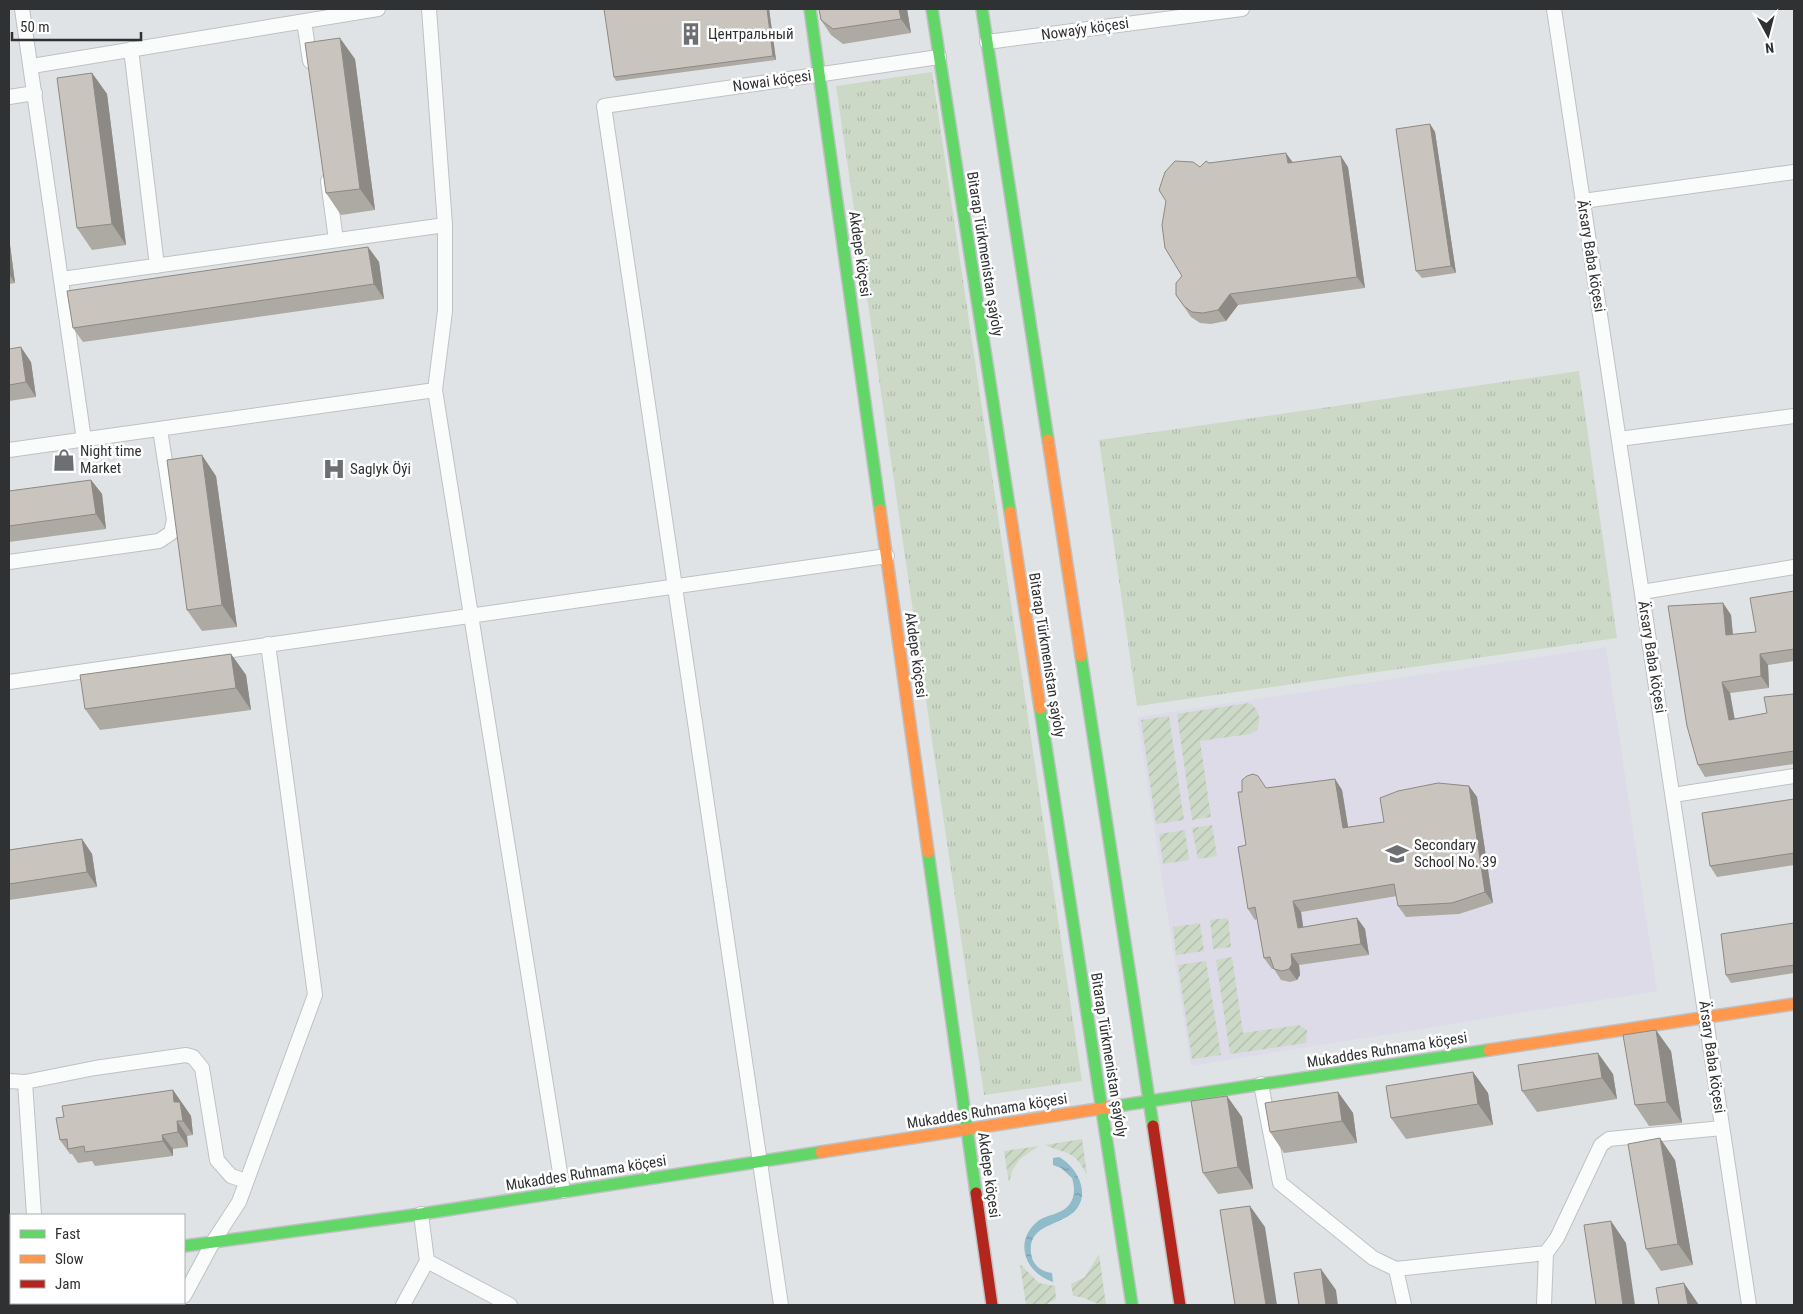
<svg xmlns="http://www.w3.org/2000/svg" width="1803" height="1314" viewBox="0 0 1803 1314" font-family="'Roboto Condensed',sans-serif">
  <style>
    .education { fill: #dddbe8 }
    .park { fill: url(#park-tufts) }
    .garden { fill: url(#garden-furrows) }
    .water { fill: url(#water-ripples) }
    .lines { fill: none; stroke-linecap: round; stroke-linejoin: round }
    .street-casing { stroke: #bfc1c3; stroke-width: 16 }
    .fast-casing { stroke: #bfc1c3; stroke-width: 14 }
    .slow-casing { stroke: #bfc1c3; stroke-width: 14 }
    .jam-casing { stroke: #bfc1c3; stroke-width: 14 }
    .street { stroke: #fafbfb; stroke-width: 14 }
    .fast { stroke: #63d668; stroke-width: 11 }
    .slow { stroke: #ff974d; stroke-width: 11 }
    .jam { stroke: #b3261e; stroke-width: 11 }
    .wall { fill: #ada9a3 }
    .shaded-wall { fill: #8d8984 }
    .building { fill: #c9c4bd; stroke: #8d8984 }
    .labels { text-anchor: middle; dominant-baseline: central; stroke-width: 5; stroke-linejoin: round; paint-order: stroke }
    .street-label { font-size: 15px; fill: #2f3133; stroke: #fff }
    .poi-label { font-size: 15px; fill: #2f3133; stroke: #fff; text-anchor: start }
  </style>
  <defs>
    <pattern id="park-tufts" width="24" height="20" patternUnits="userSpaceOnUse" patternTransform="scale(1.25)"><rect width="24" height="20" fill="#ccd9c7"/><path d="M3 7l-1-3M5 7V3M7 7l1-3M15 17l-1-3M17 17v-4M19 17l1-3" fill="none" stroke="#b0bbab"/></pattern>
    <pattern id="garden-furrows" width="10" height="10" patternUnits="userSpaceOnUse" patternTransform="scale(1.25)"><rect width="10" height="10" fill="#ccd9c7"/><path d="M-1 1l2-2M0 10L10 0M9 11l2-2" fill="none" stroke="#b0bbab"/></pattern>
    <pattern id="water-ripples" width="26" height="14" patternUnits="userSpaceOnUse" patternTransform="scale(1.25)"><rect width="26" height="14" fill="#90bbcb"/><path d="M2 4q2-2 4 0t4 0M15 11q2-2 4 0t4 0" fill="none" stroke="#7699a5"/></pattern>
  </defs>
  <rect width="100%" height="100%" fill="#e0e3e6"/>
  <path class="education" d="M1606 647 1657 991 1191 1066 1137 717Z"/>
  <path class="park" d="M932 72 1082 1081 984 1095 836 86Z
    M1579 371 1617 638 1137 706 1099 440Z"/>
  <path class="garden" d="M1249 703C1260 709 1261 720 1257 730L1250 734 1200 741 1211 817 1192 820 1177 714Z
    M1169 716 1184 820 1156 824 1141 720Z
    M1212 825 1217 856 1198 859 1192 828Z
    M1185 830 1189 860 1163 864 1159 834Z
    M1228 918 1231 947 1213 949 1210 920Z
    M1200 923 1204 951 1176 955 1173 927Z
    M1232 957 1243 1033 1299 1025 1307 1030 1306 1043 1230 1054 1216 960Z
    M1206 961 1221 1055 1192 1059 1178 965Z
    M1082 1139 1087 1175C1073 1148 1066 1155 1045 1145Z
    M1039 1146 1020 1159 1012 1171 1009 1183 1004 1151Z
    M1099 1254 1106 1305C1093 1305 1086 1296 1073 1296L1071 1284 1085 1277Z
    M1020 1264 1039 1283 1055 1286 1056 1299 1045 1305H1026Z"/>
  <path class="water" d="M1059 1157C1077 1167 1092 1194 1074 1212 1057 1227 1024 1225 1032 1258 1035 1267 1043 1272 1052 1273L1053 1282C1025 1273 1013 1241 1038 1221 1047 1214 1061 1215 1069 1205 1075 1197 1075 1188 1072 1178L1061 1168 1053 1165V1158Z"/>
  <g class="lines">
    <defs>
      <path id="street" d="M22 9 84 440
        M429 9 445 225V311L435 390
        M1554 9 1749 1305
        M304 21 310 61
        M987 42 1242 9
        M131 49 157 266
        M32 66 378 9
        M9 97 35 93
        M328 181 336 240
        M1583 201 1794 172
        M62 279 445 225
        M1619 439 1794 416
        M9 450 435 390 563 1191
        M9 562 159 541 171 533 174 520 160 429
        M1642 592 1794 567
        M9 682 887 556
        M1673 795 1794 776
        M9 1081 25 1082 34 1215
        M25 1082 95 1068 186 1055 193 1057 202 1068 217 1160 231 1176 246 1181
        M1261 1084 1280 1183 1373 1258 1396 1269 1546 1253
        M421 1214 427 1261 510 1305
        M1396 1269 1404 1305
        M184 1296 213 1242 239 1202 315 995 268 644
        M403 1305 427 1261
        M781 1305 604 106 939 57
        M1544 1305 1546 1253 1557 1238 1601 1145 1609 1139 1722 1128"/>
      <path id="fast" d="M810 9 880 510
        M932 9 1010 512
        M982 9 1048 440
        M1081 656 1153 1126
        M1040 708 1132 1305
        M928 852 976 1193
        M1117 1106 1489 1050
        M184 1246 421 1214 821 1152"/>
      <path id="slow" d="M1048 440 1081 656
        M880 510 928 852
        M1010 512 1040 708
        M1489 1050 1794 1004
        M821 1152 1117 1106
        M9 1268 11 1267"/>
      <path id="jam" d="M1153 1126 1180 1305
        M976 1193 992 1305"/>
    </defs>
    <use href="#street" class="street-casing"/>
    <use href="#fast" class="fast-casing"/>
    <use href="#slow" class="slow-casing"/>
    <use href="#jam" class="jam-casing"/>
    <use href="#street" class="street"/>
    <use href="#fast" class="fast"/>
    <use href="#slow" class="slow"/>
    <use href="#jam" class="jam"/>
  </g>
  <path class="wall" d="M769 9 776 60 616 81 614 77Z
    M819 9H907L911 33 843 44 831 35 821 20Z
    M355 59 375 210 341 215 326 193Z
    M92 73 107 94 126 245 92 250 77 228Z
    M1430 124 1435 132 1456 273 1422 278 1416 271Z
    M1293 162 1348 167 1365 288 1238 305 1226 321 1211 324 1200 323 1191 317 1176 295 1182 276 1200 167 1209 163Z
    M9 237 15 283 9 284Z
    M368 247 379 262 384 299 83 342 73 328Z
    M9 349 31 362 36 397 9 401Z
    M216 476 237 627 202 631 187 610Z
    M91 480 102 494 106 529 9 542V491Z
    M1794 591V661L1768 665 1769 688 1730 693 1734 719 1767 713 1794 694V764L1705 777 1698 765 1723 603 1731 615 1733 635 1756 632Z
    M231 654 246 675 251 710 100 730 85 709Z
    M1335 779 1342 790 1348 827 1384 822 1469 786 1477 797 1493 903 1459 914 1406 917 1398 906 1397 896 1301 912 1303 927 1357 918 1365 929 1369 955 1299 965 1300 975 1297 980 1290 982 1281 980 1274 969H1272L1264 958 1257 919 1255 920 1248 909 1246 845 1242 792Z
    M1794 799V865L1717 877 1710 866Z
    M82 839 92 854 97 887 9 900V850Z
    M1794 923V973L1731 983 1726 975Z
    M1671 1051 1682 1123 1649 1126 1635 1105Z
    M1473 1072 1488 1093 1493 1125 1406 1139 1391 1118Z
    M1613 1074 1617 1099 1537 1112 1522 1091Z
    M173 1090 191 1116 193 1135 187 1136 188 1147 173 1149V1156L95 1166 92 1161 78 1163 72 1154H70L60 1140Z
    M1338 1092 1353 1113 1357 1143 1284 1153 1270 1132Z
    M1242 1117 1253 1189 1218 1194 1203 1173Z
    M1675 1160 1693 1265 1661 1271 1646 1249Z"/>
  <path class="shaded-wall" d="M767 9H769L776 60 773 56Z
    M899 9H907L911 33 901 19Z
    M340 38 355 59 375 210 360 189Z
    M92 73 107 94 126 245 112 224Z
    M1430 124 1435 132 1456 273 1451 266Z
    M1286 153 1294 164 1288 163Z
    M1341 156 1348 167 1365 288 1357 277Z
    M9 237 15 283 9 274Z
    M368 247 379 262 384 299 374 284Z
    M1230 294 1238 305 1226 321 1218 310Z
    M21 347 31 362 36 397 26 382Z
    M202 455 216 476 237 627 222 605Z
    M91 480 102 494 106 529 96 514Z
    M1723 603 1731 615 1734 647 1726 635Z
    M231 654 246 675 251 710 236 688Z
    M1760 654 1768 665 1769 688 1761 676Z
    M1722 682 1730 693 1737 731 1729 720Z
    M1335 779 1342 790 1350 839 1343 828Z
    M1469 786 1477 797 1493 903 1485 892Z
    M82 839 92 854 97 887 87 872Z
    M1293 901 1301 912 1305 939 1298 928Z
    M1357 918 1365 929 1369 955 1361 944Z
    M1291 954 1299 965 1300 975 1297 980 1289 969Z
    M1656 1030 1671 1051 1682 1123 1667 1102Z
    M1598 1053 1613 1074 1617 1099 1602 1078Z
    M1473 1072 1488 1093 1493 1125 1478 1104Z
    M173 1090 191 1116 193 1135 183 1121 174 1102Z
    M1338 1092 1353 1113 1357 1143 1342 1121Z
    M1227 1096 1242 1117 1253 1189 1238 1167Z
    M177 1121 187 1136 188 1147 178 1132Z
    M162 1135 173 1149V1156L163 1141Z
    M1660 1138 1675 1160 1693 1265 1678 1244Z
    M1250 1206 1265 1227 1277 1305H1266Z
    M1611 1221 1626 1243 1635 1305H1623Z
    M1321 1269 1336 1290 1338 1305H1326Z
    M1684 1283 1699 1305H1688Z"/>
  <path class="building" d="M604 9H767L773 56 614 77Z
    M819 9H899L901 19 833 29 821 20Z
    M340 38 360 189 326 193 305 43Z
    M92 73 112 224 77 228 57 78Z
    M1430 124 1451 266 1416 271 1396 129Z
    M1286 153 1288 163 1341 156 1357 277 1230 294 1218 310 1203 313 1192 312 1184 306 1176 295V283L1182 276 1165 248 1162 225 1166 201 1159 190 1165 172 1175 161 1193 162 1200 167 1206 161 1209 163Z
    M368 247 374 284 73 328 67 291Z
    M21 347 26 382 9 385V349Z
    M202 455 222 605 187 610 167 460Z
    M91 480 96 514 9 526V491Z
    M1794 591V649L1760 654 1761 676 1722 682 1729 720 1767 713 1764 697 1794 694V751L1698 765 1687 726 1668 606 1723 603 1726 635 1756 632 1750 598Z
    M231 654 236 688 85 709 80 675Z
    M1253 774 1258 776 1266 788 1335 779 1343 828 1384 822 1380 798 1398 791 1438 783 1469 786 1485 892 1452 903 1398 906 1394 884 1293 901 1298 928 1357 918 1361 944 1291 954 1292 964 1289 969 1282 971 1274 969 1270 957 1264 958 1255 907 1248 909 1238 847 1246 845 1238 792H1242V780L1247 776Z
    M1794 799V853L1710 866 1702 813Z
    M82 839 87 872 9 884V850Z
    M1794 923V965L1726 975 1721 934Z
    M1656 1030 1667 1102 1635 1105 1623 1035Z
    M1598 1053 1602 1078 1522 1091 1518 1065Z
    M1473 1072 1478 1104 1391 1118 1386 1086Z
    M173 1090 174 1102H180L183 1121H177L178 1132 162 1135 163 1141 85 1152 84 1146 68 1149 67 1139 60 1140 56 1118 64 1117 62 1106Z
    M1338 1092 1342 1121 1270 1132 1265 1103Z
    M1227 1096 1238 1167 1203 1173 1191 1101Z
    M1660 1138 1678 1244 1646 1249 1628 1144Z
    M1250 1206 1266 1305H1235L1220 1210Z
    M1611 1221 1623 1305H1596L1584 1225Z
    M1321 1269 1326 1305H1299L1294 1273Z
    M1684 1283 1688 1305H1659L1656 1288Z"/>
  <defs>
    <symbol id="building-bare" viewBox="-9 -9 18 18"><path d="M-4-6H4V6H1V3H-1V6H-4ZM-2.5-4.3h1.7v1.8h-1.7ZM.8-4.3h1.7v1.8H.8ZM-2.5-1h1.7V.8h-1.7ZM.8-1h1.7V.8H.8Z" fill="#6d6f72" stroke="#fff" stroke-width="2.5" paint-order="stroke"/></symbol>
    <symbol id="shop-bare" viewBox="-9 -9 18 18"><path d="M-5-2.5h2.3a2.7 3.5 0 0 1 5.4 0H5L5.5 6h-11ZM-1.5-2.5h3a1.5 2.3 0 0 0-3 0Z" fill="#6d6f72" stroke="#fff" stroke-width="2.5" paint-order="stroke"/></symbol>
    <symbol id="hospital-bare" viewBox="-9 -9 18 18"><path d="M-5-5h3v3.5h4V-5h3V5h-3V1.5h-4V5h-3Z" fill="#6d6f72" stroke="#fff" stroke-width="2.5" paint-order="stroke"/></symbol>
    <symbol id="school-bare" viewBox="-9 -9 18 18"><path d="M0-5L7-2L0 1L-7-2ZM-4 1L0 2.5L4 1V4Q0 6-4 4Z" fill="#6d6f72" stroke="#fff" stroke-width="2.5" paint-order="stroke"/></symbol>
  </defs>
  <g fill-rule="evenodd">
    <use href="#building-bare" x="675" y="18" width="32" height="32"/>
    <use href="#shop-bare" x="48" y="444" width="32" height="32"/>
    <use href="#hospital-bare" x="318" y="453" width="32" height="32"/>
    <use href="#school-bare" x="1381" y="838" width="32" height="32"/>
  </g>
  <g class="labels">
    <g class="street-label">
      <text transform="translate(1085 29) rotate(-8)">Nowaýy köçesi</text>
      <text transform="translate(772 81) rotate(-8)">Nowai köçesi</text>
      <text transform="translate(860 254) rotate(82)">Akdepe köçesi</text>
      <text transform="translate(985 254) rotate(81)">Bitarap Türkmenistan şaýoly</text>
      <text transform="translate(1591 256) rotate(81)">Ärsary Baba köçesi</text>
      <text transform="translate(916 655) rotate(82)">Akdepe köçesi</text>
      <text transform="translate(1047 655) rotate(81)">Bitarap Türkmenistan şaýoly</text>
      <text transform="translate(1652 657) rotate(81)">Ärsary Baba köçesi</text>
      <text transform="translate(1387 1050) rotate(-9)">Mukaddes Ruhnama köçesi</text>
      <text transform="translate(1109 1055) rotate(81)">Bitarap Türkmenistan şaýoly</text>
      <text transform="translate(1712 1057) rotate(82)">Ärsary Baba köçesi</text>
      <text transform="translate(987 1111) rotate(-9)">Mukaddes Ruhnama köçesi</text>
      <text transform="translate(586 1173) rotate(-9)">Mukaddes Ruhnama köçesi</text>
      <text transform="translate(989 1175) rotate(82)">Akdepe köçesi</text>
    </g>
    <g class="poi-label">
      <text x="708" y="34">Центральный</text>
      <text x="80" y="451">Night time<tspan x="80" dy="17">Market</tspan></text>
      <text x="350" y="469">Saglyk Öýi</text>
      <text x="1414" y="845">Secondary<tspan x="1414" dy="17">School No. 39</tspan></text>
    </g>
  </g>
  <rect width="1803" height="1314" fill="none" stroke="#2f3133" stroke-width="20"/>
  <rect x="10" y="1214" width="175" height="90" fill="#ffffff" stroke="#acadad"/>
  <rect x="20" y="1230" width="25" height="8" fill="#63d668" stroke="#acadad"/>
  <text x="55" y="1239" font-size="15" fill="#2f3133">Fast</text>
  <rect x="20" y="1255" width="25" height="8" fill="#ff974d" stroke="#acadad"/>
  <text x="55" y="1264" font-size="15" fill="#2f3133">Slow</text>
  <rect x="20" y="1280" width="25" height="8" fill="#b3261e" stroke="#acadad"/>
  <text x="55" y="1289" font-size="15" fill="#2f3133">Jam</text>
  <g transform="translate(1768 35) rotate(173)" stroke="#ffffff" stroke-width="4" paint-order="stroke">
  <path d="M0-4L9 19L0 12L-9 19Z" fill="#2f3133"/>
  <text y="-8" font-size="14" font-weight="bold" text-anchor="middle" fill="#2f3133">N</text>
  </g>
  <path d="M12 32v8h129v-8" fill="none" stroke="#2f3133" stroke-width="2.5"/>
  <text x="20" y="32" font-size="15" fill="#2f3133" stroke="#ffffff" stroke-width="4" paint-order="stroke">50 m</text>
</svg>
